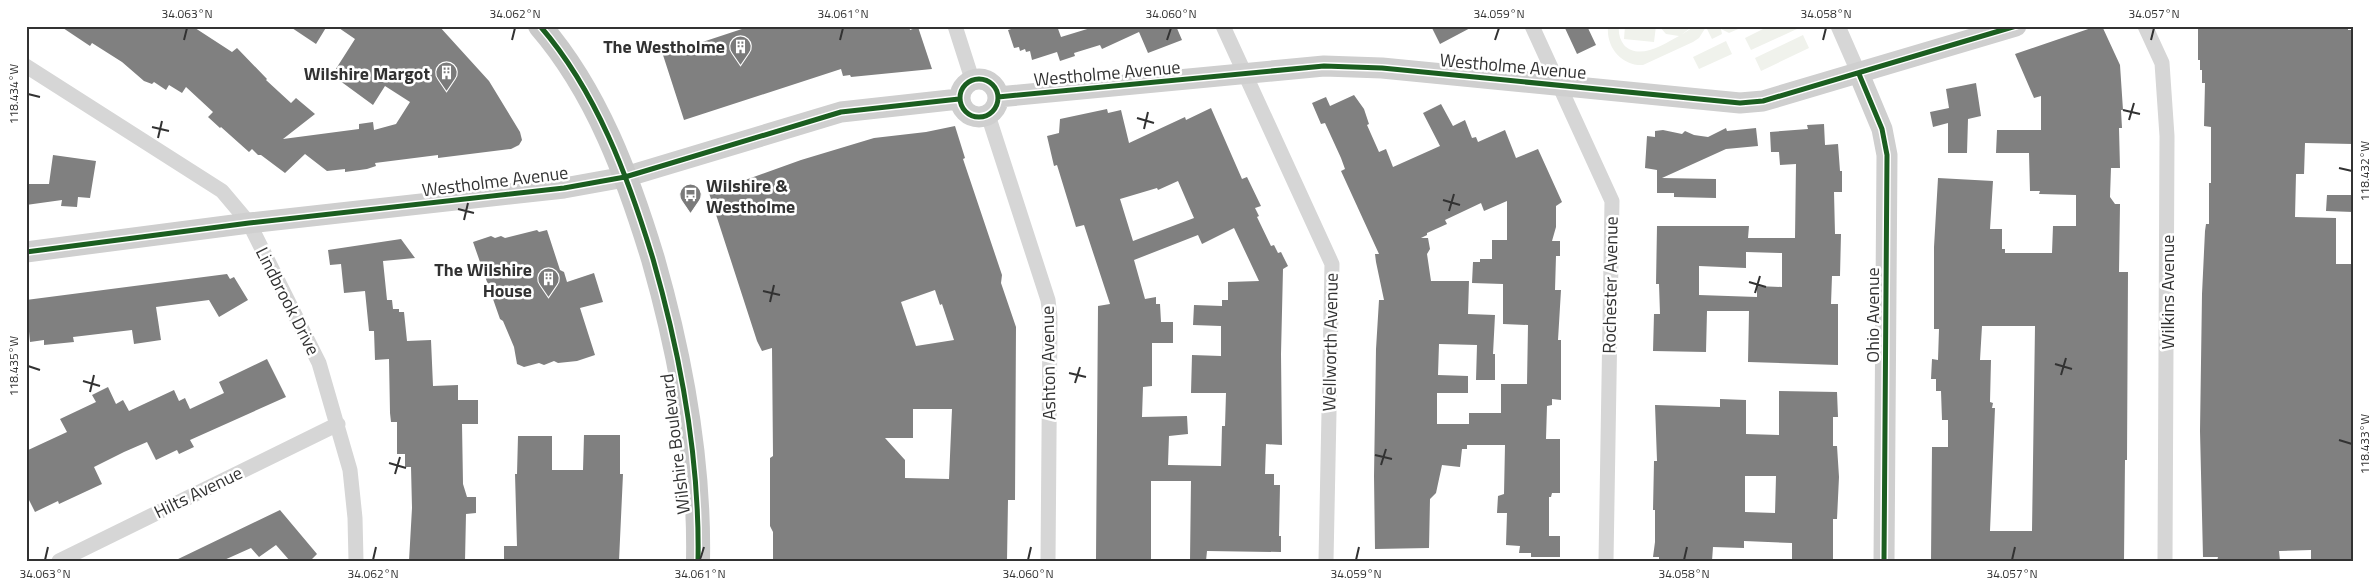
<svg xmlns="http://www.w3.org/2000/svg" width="2379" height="587" viewBox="0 0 2379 587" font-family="'Titillium Web',sans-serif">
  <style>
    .green { fill: #f0f2ec }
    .building { fill: #808080; fill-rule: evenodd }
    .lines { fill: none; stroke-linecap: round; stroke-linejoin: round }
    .street { stroke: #d6d6d6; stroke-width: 15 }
    .secondary { stroke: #cfcfcf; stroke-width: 21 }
    .primary { stroke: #c9c9c9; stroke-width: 24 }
    .cycleway-casing { stroke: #fff; stroke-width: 8 }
    .cycleway { stroke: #1b5e20; stroke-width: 5 }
    .ticks { fill: none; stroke: #323232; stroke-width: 2 }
    .labels { text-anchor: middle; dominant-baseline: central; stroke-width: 5; stroke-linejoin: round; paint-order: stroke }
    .poi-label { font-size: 18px; font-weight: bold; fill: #323232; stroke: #fff; text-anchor: end }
    .street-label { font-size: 18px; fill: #323232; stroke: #fff }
    .neatline { fill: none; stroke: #323232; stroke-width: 2 }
    .ticks-label { font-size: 12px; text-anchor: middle; fill: #323232 }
  </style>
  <rect width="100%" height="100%" fill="#fff"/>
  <path class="green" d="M1608 26H1619C1618 33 1620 40 1624 45 1639 61 1664 44 1679 36L1666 34 1659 26H1693L1681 35 1695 26H1745L1729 33 1721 29 1722 34 1712 39 1706 27 1699 38 1693 42 1643 65C1622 66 1606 48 1608 26Z
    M1625 26H1656L1654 42 1624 39Z
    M1769 26 1799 28 1751 50 1745 38Z
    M1803 35 1809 48 1761 71 1755 58Z
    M1726 41 1732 54 1699 69 1693 57Z"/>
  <path class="building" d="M60 26H192L232 52 237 48 267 79 266 80 291 103 296 98 315 114 283 139 359 129V124L373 122 374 130 396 124 410 102 385 86 373 105 332 75 355 39 336 26H439L489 81 520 132 522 140 519 145 511 149 438 158V155L375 163 376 166 367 169 345 172V169L327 171 305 154 285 173 261 155H258L252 149 249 152 221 127 220 128 208 117 213 112 186 87 182 93 169 85 166 90 154 82 152 84 144 81 122 62 92 43 90 46Z
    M289 26H327L316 44Z
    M751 26H909L910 30 918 27 932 69 851 77 850 75 843 76 841 69 684 120 663 55Z
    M1020 26H1057L1061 37 1097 26H1176L1182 40 1148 53 1139 32 1102 49 1100 45 1074 53 1075 56 1060 61 1057 52 1032 60 1030 51 1026 52 1025 49 1020 51 1019 47 1014 48 1008 30Z
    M1431 26H1474L1440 44Z
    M1564 26H1587L1596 45 1577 54Z
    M2097 26H2102L2120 65 2123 110H2121L2122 128H2119L2120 168H2111L2110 197 2115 204H2120L2119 272H2128L2127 460H2125L2124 561H1931L1932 447H1948V420H1942L1941 391H1936V379H1931L1932 359 1938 360 1939 329H1934V247L1938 178 1993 181 1990 229H2002V249H2005V253H2052L2053 226H2076V195L2039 194 2040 191H2030L2029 153H1996L1997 130H2041V96L2034 98 2015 54ZM1982 326H2035L2032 531H1990L1995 408H1992L1993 403 1990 402 1991 360H1980Z
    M2198 26H2348V30H2353V144L2305 143 2304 174H2296L2295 217 2336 218V264H2353V561H2311V550L2279 551 2280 561H2217L2218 557H2203L2200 431 2202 294 2205 231 2206 224H2209V183H2211V127L2204 126 2205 83H2202V70H2200V60H2198Z
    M1976 83 1981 116 1968 119 1967 153H1948V123L1933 127 1930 112 1949 108 1946 89Z
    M1354 95 1364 109 1369 124 1367 125 1379 152 1386 149 1393 167 1440 146 1423 113 1441 104 1453 126 1465 120 1472 138 1476 137 1478 142 1505 130 1516 158 1538 149 1562 202 1556 206V227L1552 241H1560V256H1556L1555 290H1561L1558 340H1561V400L1552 399V405L1547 406 1546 439H1560V493H1552L1551 497H1549V536H1560V557H1531V553H1519L1520 546 1506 545 1507 513H1497L1498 496 1504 494 1505 445H1467V449H1462L1460 467 1442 465 1436 493 1430 499 1429 548 1375 549 1374 476 1376 349 1379 300H1384L1376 262 1375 254H1379L1341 171 1345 169 1341 158 1325 123 1321 124 1312 103 1326 97 1330 106ZM1507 201V240H1492V259H1480V262H1473L1472 283 1503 284V324L1528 325 1527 384H1501V413H1469V424H1437V393H1468V376L1438 375 1439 344 1477 345 1476 380H1495V354H1493L1495 315 1468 314 1469 281H1431L1427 254 1430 249 1428 238H1421L1427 235V233L1447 224 1445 220 1481 203 1484 211Z
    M1211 108 1242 179 1247 177 1261 206 1255 208 1259 216 1257 217 1271 246 1274 245 1278 253 1281 252 1288 266 1283 269 1281 354 1282 445 1266 444 1265 474H1274V485H1280L1279 536H1281V552L1207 551 1206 561H1190L1191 481H1151V559H1096L1098 306 1110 304 1084 225 1076 227 1057 165 1054 166 1047 136 1059 133 1060 119 1107 109 1108 113 1121 110 1129 143 1185 117 1186 120ZM1178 181 1194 218 1133 241 1120 199 1157 188 1158 190ZM1234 228 1259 281 1228 282V300H1222V306L1194 305 1193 325 1221 326V356L1192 355 1191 393H1226L1225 426H1222L1221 466 1168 465 1169 436 1188 434 1187 416 1142 417 1143 387 1152 386V343H1173V322H1161L1160 304H1156V297L1145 299 1134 260 1198 235 1202 244Z
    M1824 124 1825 145 1838 144 1840 171H1842V192H1834L1835 234H1841L1840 276H1832L1831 304H1838V365L1748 362 1749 311H1707L1706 352 1653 351 1654 314H1660L1659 284H1656L1657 226H1749L1748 238H1795L1796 164 1780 165 1779 152H1771L1770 132 1808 129 1807 125ZM1746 252 1782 253V287L1757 286V297L1699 295V266L1746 268Z
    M955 126 965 158 963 159 1002 275 1001 283 1016 327 1015 500H1008L1007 561H773V532L770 526V458L773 456 772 348 762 351 757 341 709 193 801 160 874 138 926 132ZM935 290 940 305 942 304 954 340 916 346 901 302ZM913 409H952L949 479 905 478V460L885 438H913Z
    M1726 128 1727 131 1756 128 1758 146 1726 149 1662 178 1716 179V198L1674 197V193H1657V170L1645 168 1647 136 1655 137V131L1663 130 1682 134 1685 131 1694 135 1708 137Z
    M53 155 96 161 90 198 78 197 77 207 61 206 62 200 26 205V184H49Z
    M2327 195H2353V212L2326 211Z
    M537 230 539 232 547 230 560 270 564 272 567 282 594 273 603 302 580 308 595 355 577 361 558 363 554 361 544 365 539 363 524 367 517 364 514 347 503 321 500 319 473 242 491 236 495 238 501 236 505 238Z
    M401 239 415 258 383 261 387 300H392L393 309H399V312H404L407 341 431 340 433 386 458 385V400H478V424H462L463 484 467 497H476V513L466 514 465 561H409L412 508 411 467H405V454H397V422H391L390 413 389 359 375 360 374 331H369L365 291 344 293 341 264 330 265 328 250Z
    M227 274 230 279 234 277 248 300 219 317 209 300 156 307 161 340 134 344 132 330 73 337 74 342 44 345V340L30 342 26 300Z
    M267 359 286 397 190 440 194 447 179 454 177 450 156 460 147 442 124 452 94 467 102 484 59 504 58 501 35 512 26 494V451L67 432 60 419 96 402 92 395 108 387 116 404 123 400 129 411 174 390 179 401 185 398 190 409 224 393 219 382Z
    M1779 391 1837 392 1838 417H1833V446H1837L1839 477 1837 519H1833V561H1792V543L1744 541V548L1713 547 1712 561H1659V557H1653L1655 542V510H1653L1654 461H1657L1655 405 1720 407V399L1746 400V434L1779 435ZM1745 476H1776L1775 513 1745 512Z
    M584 435H620V474H623L619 561H504V546H517L515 474H517L518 436H552V470H583Z
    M280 510 317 554 310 561H290L276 545 259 557 251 548 222 561H174Z"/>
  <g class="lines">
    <path class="street" d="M955 26 972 79
      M1223 26 1332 264 1326 561
      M1532 26 1612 201 1606 561
      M1838 26 1859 74
      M2145 26 2162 63 2167 136 2165 561
      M26 66 222 191 249 223 319 363 350 470 355 518 356 561
      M988 115 1048 300 1050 317 1048 561
      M59 561 338 424"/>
    <path class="secondary" d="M1859 74 1882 129 1887 155 1884 561
      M960 98a19 19 0 1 1 38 0a19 19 0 1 1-38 0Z
      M998 97 1324 66 1382 68 1740 103 1763 101 2016 26
      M26 252 249 223 564 188 625 177 841 112 959 99"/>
    <path class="primary" d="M540 26C597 92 628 177 653 259 681 357 700 458 698 561"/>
    <defs>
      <path id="cycleway" d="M540 26C597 92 628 177 653 259 681 357 700 458 698 561
        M1859 74 1882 129 1887 155 1884 561
        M960 98a19 19 0 1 1 38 0a19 19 0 1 1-38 0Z
        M998 97 1324 66 1382 68 1740 103 1763 101 2016 26
        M26 252 249 223 564 188 625 177 841 112 959 99"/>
    </defs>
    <use href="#cycleway" class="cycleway-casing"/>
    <use href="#cycleway" class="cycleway"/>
  </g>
  <path class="ticks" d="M184 40 187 28M512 40 515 28M840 40 843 28M1167 40 1171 28M1495 40 1499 28M1823 40 1826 28M2151 40 2154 28M28 94 40 97M2123 110 2140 114M1137 118 1154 123M2129 120 2134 103M152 127 169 131M1144 129 1148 112M158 138 162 121M2339 168 2352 171M1443 200 1460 205M458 209 474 213M1449 211 1454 194M464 220 468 203M1749 282 1766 287M763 291 780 295M1755 293 1760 276M770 302 774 285M2055 364 2072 369M28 366 40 370M1069 373 1086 377M2061 375 2066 358M83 381 100 386M1075 383 1080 367M90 392 94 375M2339 440 2352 444M1375 455 1392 459M389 463 406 468M1381 465 1386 449M395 474 400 457M45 560 48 547M373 560 376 547M700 560 704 547M1028 560 1031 547M1356 560 1359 547M1684 560 1687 547M2012 560 2015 547"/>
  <defs>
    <symbol id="building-pin" viewBox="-11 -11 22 30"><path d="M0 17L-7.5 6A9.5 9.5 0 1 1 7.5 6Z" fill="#7a7a7a" stroke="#fff"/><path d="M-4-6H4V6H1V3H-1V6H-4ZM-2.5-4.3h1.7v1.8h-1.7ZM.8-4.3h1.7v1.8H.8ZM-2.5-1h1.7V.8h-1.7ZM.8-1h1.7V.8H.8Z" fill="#fff"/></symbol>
    <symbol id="bus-pin" viewBox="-11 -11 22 30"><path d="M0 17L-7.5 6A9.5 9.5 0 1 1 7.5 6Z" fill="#7a7a7a" stroke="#fff"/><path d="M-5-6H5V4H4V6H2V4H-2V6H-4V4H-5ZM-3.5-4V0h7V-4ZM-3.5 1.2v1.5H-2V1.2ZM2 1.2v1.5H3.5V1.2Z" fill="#fff"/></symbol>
  </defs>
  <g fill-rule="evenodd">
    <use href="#building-pin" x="728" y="34" width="25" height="34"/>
    <use href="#building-pin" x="434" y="60" width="25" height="34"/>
    <use href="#bus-pin" x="678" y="182" width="25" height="34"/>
    <use href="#building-pin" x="536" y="266" width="25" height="34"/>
  </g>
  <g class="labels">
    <g class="poi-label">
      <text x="725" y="46">The Westholme</text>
      <text x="430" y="73">Wilshire Margot</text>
      <text x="706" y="185" text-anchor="start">Wilshire &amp;<tspan x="706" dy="21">Westholme</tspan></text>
      <text x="532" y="269">The Wilshire<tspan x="532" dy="21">House</tspan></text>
    </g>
    <g class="street-label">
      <text transform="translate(1513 66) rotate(5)">Westholme Avenue</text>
      <text transform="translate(1107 73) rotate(-5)">Westholme Avenue</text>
      <text transform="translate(495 181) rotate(-7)">Westholme Avenue</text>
      <text transform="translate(1610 285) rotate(-89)">Rochester Avenue</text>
      <text transform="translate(2167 292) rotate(-90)">Wilkins Avenue</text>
      <text transform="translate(288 301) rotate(63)">Lindbrook Drive</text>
      <text transform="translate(1872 315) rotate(-90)">Ohio Avenue</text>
      <text transform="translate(1330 342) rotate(-89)">Wellworth Avenue</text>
      <text transform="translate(1048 363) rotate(-91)">Ashton Avenue</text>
      <text transform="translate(675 444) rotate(-97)">Wilshire Boulevard</text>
      <text transform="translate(198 492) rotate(-26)">Hilts Avenue</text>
    </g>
  </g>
  <rect width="2379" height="587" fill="none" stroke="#ffffff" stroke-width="55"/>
  <rect x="28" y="28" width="2324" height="532" class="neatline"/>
  <g class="ticks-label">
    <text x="187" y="18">34.063°N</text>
    <text x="515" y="18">34.062°N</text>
    <text x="843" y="18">34.061°N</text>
    <text x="1171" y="18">34.060°N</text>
    <text x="1499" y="18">34.059°N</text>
    <text x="1826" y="18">34.058°N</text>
    <text x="2154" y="18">34.057°N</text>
    <text transform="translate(14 94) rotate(-90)" y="4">118.434°W</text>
    <text transform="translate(2365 171) rotate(-90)" y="4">118.432°W</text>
    <text transform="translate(14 366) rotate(-90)" y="4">118.435°W</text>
    <text transform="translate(2365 444) rotate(-90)" y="4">118.433°W</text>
    <text x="45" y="578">34.063°N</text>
    <text x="373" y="578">34.062°N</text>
    <text x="700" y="578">34.061°N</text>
    <text x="1028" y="578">34.060°N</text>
    <text x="1356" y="578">34.059°N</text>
    <text x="1684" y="578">34.058°N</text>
    <text x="2012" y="578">34.057°N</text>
  </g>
</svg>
